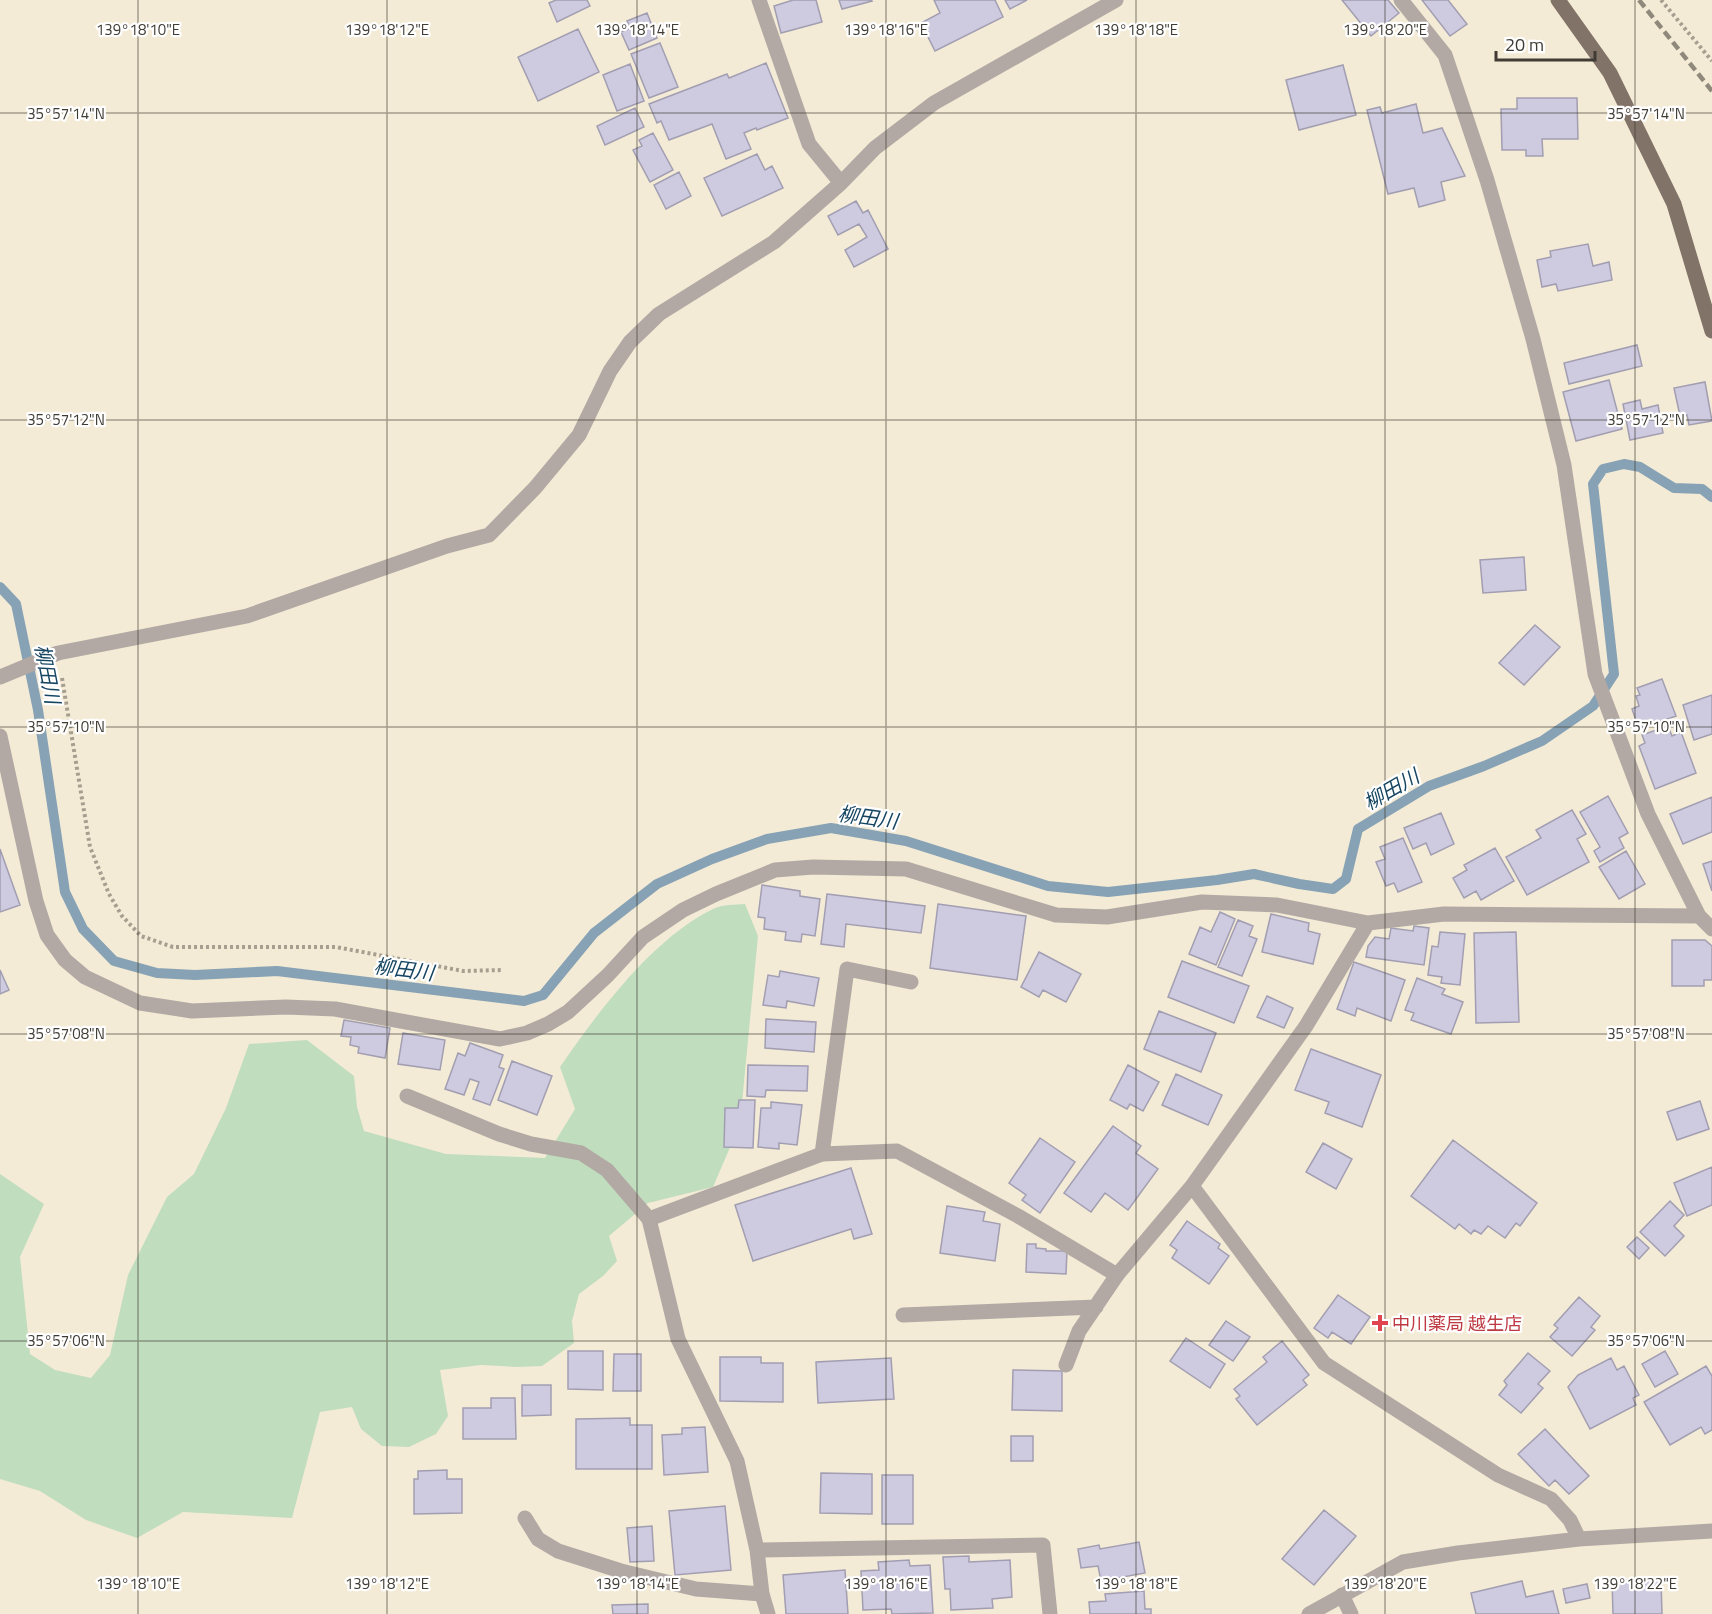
<svg xmlns="http://www.w3.org/2000/svg" width="1712" height="1614" viewBox="0 0 1712 1614" font-family="'Titillium Web','Noto Sans JP',sans-serif">
  <style>
    .green { fill: #c0ddbe }
    .lines { fill: none; stroke-linecap: round; stroke-linejoin: round }
    .stream { stroke: #87a2b4; stroke-width: 10 }
    .building { fill: #cecadf; stroke: #a29eb2; stroke-width: 1.5 }
    .path { stroke: #a69f90; stroke-width: 4; stroke-dasharray: 3 3; stroke-linecap: butt }
    .service { stroke: #b2a9a4; stroke-width: 15 }
    .minor { stroke: #b2a9a4; stroke-width: 15 }
    .primary { stroke: #827368; stroke-width: 15 }
    .rail { stroke: #8f897b; stroke-width: 4.5; stroke-dasharray: 9 4.5; stroke-linecap: butt }
    .ticks { fill: none; stroke: #403c34; stroke-width: 1.5; stroke-opacity: 0.45 }
    .health-dot { fill: #e0444e; stroke: #fff; stroke-width: 2 }
    .labels { text-anchor: middle; dominant-baseline: central; stroke-width: 4.5; stroke-linejoin: round; paint-order: stroke }
    .health-label { font-size: 18px; fill: #be3a42; stroke: #fff; text-anchor: start }
    .water-label { font-size: 20px; font-style: italic; fill: #164562; stroke: #fff }
    .ticks-label { font-size: 15px; text-anchor: middle; fill: #403c34; stroke: #fff; stroke-width: 4.5; stroke-linejoin: round; paint-order: stroke }
  </style>
  <rect width="100%" height="100%" fill="#f4ebd6"/>
  <path class="green" d="M745 904 758 936 740 1124 713 1187 648 1203 609 1236 617 1261 603 1276 579 1294 572 1321 574 1343 542 1366 517 1367 481 1365 440 1370 448 1416 436 1434 409 1447 382 1446 361 1429 352 1407 320 1412 292 1518 183 1512 137 1538 86 1520 40 1491 0 1479V1174L44 1204 20 1257 30 1354 55 1370 91 1378 110 1355 128 1275 167 1197 194 1174 226 1108 249 1044 307 1040 354 1076 357 1107 364 1131 446 1154 545 1158 575 1109 560 1067C598 1012 652 939 713 909 722 904 736 905 745 904Z"/>
  <g class="lines">
    <path class="stream" d="M0 587 16 604 38 710 65 892 83 929 114 961 157 973 195 975 277 971 524 1001 543 995 594 933 657 884 712 859 767 839 831 828 906 841 1048 886 1108 892 1217 880 1254 874 1299 884 1333 889 1346 879 1358 829 1429 786 1484 766 1542 741 1593 706 1614 674 1593 484 1603 469 1624 464 1640 467 1674 488 1702 489 1712 497"/>
  </g>
  <path class="building" d="M556 0H587L590 6 557 22 549 3Z
    M793 0H816L822 22 781 33 774 6Z
    M839 0H871L872 1 842 9Z
    M934 0H995L1003 17 935 51 921 23 940 13Z
    M1005 0H1027L1010 9Z
    M1342 0H1388L1399 13 1371 36Z
    M1422 0H1448L1467 24 1450 36Z
    M647 13 657 38 629 50 621 32 630 28 627 21Z
    M578 29 599 72 538 101 518 57Z
    M660 43 678 87 649 98 631 54Z
    M766 63 788 118 757 130 756 128 744 133 751 149 726 159 712 124 669 140 661 121 657 123 649 104 727 74 729 78Z
    M630 64 644 101 617 111 603 75Z
    M1343 65 1356 115 1299 130 1286 80Z
    M1517 98H1577L1578 139H1542L1543 156H1526V150H1502L1501 109H1517Z
    M1416 104 1423 133 1442 128 1465 176 1441 182 1445 200 1419 207 1414 188 1388 194 1367 110 1380 107 1382 113Z
    M635 108 644 127 605 145 597 126Z
    M653 133 673 170 650 182 633 150 642 146 639 140Z
    M757 154 765 170 772 166 783 188 722 216 704 178Z
    M679 172 691 196 666 209 654 185Z
    M856 201 863 213 868 210 888 249 854 267 845 250 867 237 859 224 838 235 828 216Z
    M1588 244 1593 266 1609 262 1612 280 1558 291 1556 284 1542 287 1537 260 1551 257 1550 251Z
    M1637 345 1642 366 1569 384 1564 363Z
    M1609 380 1622 429 1576 441 1563 392Z
    M1705 382 1712 421 1689 425 1687 415 1680 416 1674 388Z
    M1640 400 1642 409 1658 405 1663 433 1630 440 1623 404Z
    M1524 557 1526 590 1483 593 1480 560Z
    M1535 625 1560 647 1524 685 1499 663Z
    M1662 679 1676 716 1639 729 1632 709 1639 706 1636 696 1640 695 1637 688Z
    M1712 695V734L1694 740 1683 705Z
    M1668 726 1672 736 1681 732 1696 773 1655 789 1639 746 1645 743 1642 735Z
    M1608 796 1628 833 1619 838 1624 848 1600 862 1594 851 1600 847 1580 812Z
    M1712 797V832L1683 844 1670 814Z
    M1572 810 1586 834 1577 839 1589 862 1527 895 1506 857 1541 838 1536 830Z
    M1441 813 1454 844 1431 855 1426 843 1413 849 1404 828Z
    M1403 838 1422 882 1398 892 1394 883 1386 886 1376 862 1385 859 1380 847Z
    M1495 848 1514 881 1481 900 1476 891 1464 898 1453 878 1467 870 1464 865Z
    M0 849 20 905 0 912Z
    M1626 851 1645 884 1619 899 1599 867Z
    M1712 861V891L1703 864Z
    M762 885 800 891V896L820 899 815 936 802 934 801 942 785 940 786 932 764 929 765 918 758 917Z
    M827 894 925 906 921 933 846 924 844 947 821 944Z
    M938 904 1026 916 1017 980 930 968Z
    M1220 912 1235 919 1216 965 1189 954 1200 927 1211 932Z
    M1271 914 1309 923 1308 931 1320 934 1313 964 1262 952Z
    M1238 920 1253 926 1249 936 1257 939 1242 976 1218 967Z
    M1414 926 1429 928 1424 965 1366 957 1368 946 1375 937 1389 939 1391 928 1413 931Z
    M1440 932 1465 934 1460 985 1441 983 1442 977 1428 975 1432 946 1438 947Z
    M1516 932 1519 1022 1476 1023 1474 933Z
    M1672 940H1705L1712 946V980H1704V986H1672Z
    M1039 952 1081 974 1066 1002 1043 990 1039 997 1021 987Z
    M1182 961 1249 986 1234 1023 1168 997Z
    M1354 962 1405 980 1391 1021 1357 1008 1355 1016 1337 1009Z
    M0 970 9 990 0 994Z
    M780 971 819 978 814 1006 787 1001 786 1008 763 1005 768 975 779 977Z
    M1417 978 1445 989 1442 994 1463 1002 1451 1034 1411 1020 1414 1013 1405 1010Z
    M1267 996 1293 1008 1284 1028 1257 1017Z
    M1159 1011 1216 1033 1201 1072 1144 1049Z
    M766 1019 816 1022 814 1052 765 1048Z
    M344 1020 390 1028 385 1058 358 1053 359 1047 350 1045 351 1037 341 1036Z
    M403 1033 445 1040 440 1070 398 1064Z
    M470 1043 503 1055 499 1067 504 1069 490 1105 473 1099 479 1082 470 1079 464 1095 445 1089 458 1053 465 1056Z
    M1311 1049 1381 1075 1362 1127 1325 1113 1329 1102 1295 1090Z
    M512 1061 552 1076 537 1115 498 1100Z
    M748 1065 808 1066 807 1091 766 1090 765 1097 747 1096Z
    M1128 1065 1159 1082 1143 1111 1130 1104 1127 1109 1110 1100Z
    M1176 1074 1222 1095 1208 1125 1162 1105Z
    M739 1100H755L753 1148 724 1147 725 1108H738Z
    M1700 1101 1709 1129 1677 1140 1667 1112Z
    M771 1102 802 1105 797 1145 779 1143V1149L758 1147 761 1108H771Z
    M1113 1126 1141 1146 1136 1153 1158 1169 1128 1210 1105 1193 1091 1212 1064 1193Z
    M1040 1138 1075 1162 1040 1213 1022 1200 1026 1195 1009 1183Z
    M1453 1140 1537 1203 1520 1226 1516 1223 1505 1238 1488 1226 1481 1234 1474 1230 1471 1234 1459 1224 1455 1229 1411 1196Z
    M1323 1143 1352 1159 1336 1189 1306 1172Z
    M1712 1167V1205L1687 1216 1674 1183Z
    M851 1168 872 1234 854 1239 851 1229 753 1261 735 1205Z
    M1670 1201 1684 1215 1674 1226 1684 1236 1665 1256 1640 1232Z
    M947 1206 985 1212 983 1221 1000 1224 995 1261 940 1253Z
    M1187 1221 1220 1244 1218 1248 1229 1256 1209 1284 1172 1258 1177 1250 1170 1245Z
    M1637 1237 1649 1248 1639 1259 1627 1247Z
    M1027 1244H1036V1248L1046 1249V1251H1067L1066 1274 1026 1272Z
    M1338 1295 1370 1317 1351 1344 1332 1332 1328 1338 1314 1328Z
    M1579 1297 1600 1316 1591 1327 1595 1330 1572 1356 1550 1337 1558 1328 1554 1325Z
    M1226 1321 1250 1337 1233 1361 1209 1345Z
    M1186 1338 1225 1364 1210 1388 1170 1361Z
    M1282 1341 1309 1375 1303 1380 1307 1385 1257 1425 1236 1399 1240 1396 1234 1389 1267 1362 1263 1357Z
    M568 1351H603V1390L568 1389Z
    M1665 1351 1678 1374 1655 1387 1642 1364Z
    M1528 1353 1550 1371 1538 1384 1543 1388 1521 1413 1499 1395 1507 1385 1504 1381Z
    M614 1354H641V1391H613Z
    M720 1357H761V1363H783V1402L720 1401Z
    M891 1358 894 1399 818 1403 816 1362Z
    M1611 1358 1617 1370 1624 1366 1639 1395 1633 1398 1636 1405 1590 1429 1568 1387 1578 1375Z
    M1706 1366 1712 1376V1430L1705 1434 1701 1427 1670 1445 1644 1402Z
    M1013 1370 1062 1371V1411L1012 1410Z
    M522 1385H551V1415L522 1416Z
    M491 1398H515L516 1439H463V1408H491Z
    M630 1418V1425H652V1469H576V1419Z
    M705 1427 708 1472 664 1475 662 1435 682 1434V1428Z
    M1545 1429 1589 1476 1569 1494 1555 1480 1549 1486 1518 1454Z
    M1011 1436H1033V1461H1011Z
    M447 1470V1479H462V1513L414 1514V1479H418V1471Z
    M821 1473 872 1474V1514L820 1513Z
    M882 1475H913V1524H882Z
    M725 1506 731 1570 675 1575 669 1511Z
    M1324 1510 1356 1536 1314 1585 1282 1559Z
    M652 1526 654 1561 630 1562 627 1528Z
    M1139 1542 1145 1573 1101 1581 1098 1566 1081 1568 1078 1549 1099 1545 1100 1549Z
    M969 1556V1562L1010 1560 1012 1597 992 1599 993 1608 951 1610 950 1589H945L943 1557Z
    M909 1560 910 1566 930 1565 933 1613 892 1614 891 1609 863 1610 861 1571 879 1570 878 1562Z
    M845 1570 848 1614H786L783 1575Z
    M1661 1579 1662 1614H1613L1612 1580Z
    M1522 1581 1526 1597 1553 1591 1559 1614H1476L1471 1593Z
    M1587 1584 1590 1598 1566 1603 1563 1589Z
    M1144 1591 1145 1609H1151V1614H1090L1089 1602 1106 1601 1105 1594Z
    M648 1604V1614H613L612 1605Z"/>
  <g class="lines">
    <path class="path" d="M1661 0 1712 61
      M62 678 90 847 109 894 122 916 141 936 173 947H336L463 971 503 970"/>
    <path class="service" d="M407 1096 499 1134 531 1144 581 1153 607 1170 649 1219
      M822 1154 847 969 911 982
      M903 1315 1096 1307
      M1066 1365 1079 1331 1117 1275
      M525 1518 538 1539 558 1551 621 1571 696 1589 762 1594
      M1342 1595 1351 1614"/>
    <path class="minor" d="M759 0 809 144 841 183
      M1401 0 1445 55 1487 180 1533 339 1564 465 1595 674 1648 814 1699 916 1712 929
      M0 677 58 653 247 616 447 546 489 535 535 488 579 435 610 371 630 342 659 314 774 242 841 183 875 148 934 103 1116 0
      M0 736 36 901 47 935 65 960 85 977 140 1003 192 1011 286 1007 335 1009 500 1039 527 1033 548 1024 568 1012 608 975 643 937 683 910 716 894 775 870 813 867 906 869 1056 915 1107 917 1202 902 1277 905 1368 923
      M1192 1186 1324 1363 1498 1475 1551 1499 1570 1520 1579 1539
      M757 1550 1043 1545 1050 1614
      M768 1614 762 1594 757 1550 737 1461 678 1339 649 1219 822 1154 897 1151 1018 1216 1117 1275 1192 1186 1306 1026 1368 923 1444 914 1699 916
      M1309 1614 1403 1562 1458 1553 1579 1539 1712 1531"/>
    <path class="primary" d="M1558 0 1610 73 1674 204 1712 331"/>
    <path class="rail" d="M1639 0 1712 91"/>
  </g>
  <path class="ticks" d="M138 0V1614M387 0V1614M637 0V1614M886 0V1614M1136 0V1614M1385 0V1614M1635 0V1614M0 113H1712M0 420H1712M0 727H1712M0 1034H1712M0 1341H1712"/>
  <path class="health-dot" d="M1377 1314h6v6h6v6h-6v6h-6v-6h-6v-6h6z"/>
  <g class="labels">
    <g class="health-label">
      <text x="1392" y="1323">中川薬局 越生店</text>
    </g>
    <g class="water-label">
      <text transform="translate(48 674) rotate(79)">柳田川</text>
      <text transform="translate(1391 789) rotate(-30)">柳田川</text>
      <text transform="translate(868 817) rotate(8)">柳田川</text>
      <text transform="translate(404 969) rotate(7)">柳田川</text>
    </g>
  </g>
  <g class="ticks-label">
    <text x="138" y="35">139°18'10"E</text>
    <text x="387" y="35">139°18'12"E</text>
    <text x="637" y="35">139°18'14"E</text>
    <text x="886" y="35">139°18'16"E</text>
    <text x="1136" y="35">139°18'18"E</text>
    <text x="1385" y="35">139°18'20"E</text>
    <text x="66" y="119">35°57'14"N</text>
    <text x="1646" y="119">35°57'14"N</text>
    <text x="66" y="425">35°57'12"N</text>
    <text x="1646" y="425">35°57'12"N</text>
    <text x="66" y="732">35°57'10"N</text>
    <text x="1646" y="732">35°57'10"N</text>
    <text x="66" y="1039">35°57'08"N</text>
    <text x="1646" y="1039">35°57'08"N</text>
    <text x="66" y="1346">35°57'06"N</text>
    <text x="1646" y="1346">35°57'06"N</text>
    <text x="138" y="1589">139°18'10"E</text>
    <text x="387" y="1589">139°18'12"E</text>
    <text x="637" y="1589">139°18'14"E</text>
    <text x="886" y="1589">139°18'16"E</text>
    <text x="1136" y="1589">139°18'18"E</text>
    <text x="1385" y="1589">139°18'20"E</text>
    <text x="1635" y="1589">139°18'22"E</text>
  </g>
  <path d="M1496 51v9h99v-9" fill="none" stroke="#403c34" stroke-width="3"/>
  <text x="1505" y="51" font-size="18" fill="#403c34" stroke="#ffffff" stroke-width="4.5" paint-order="stroke">20 m</text>
</svg>
